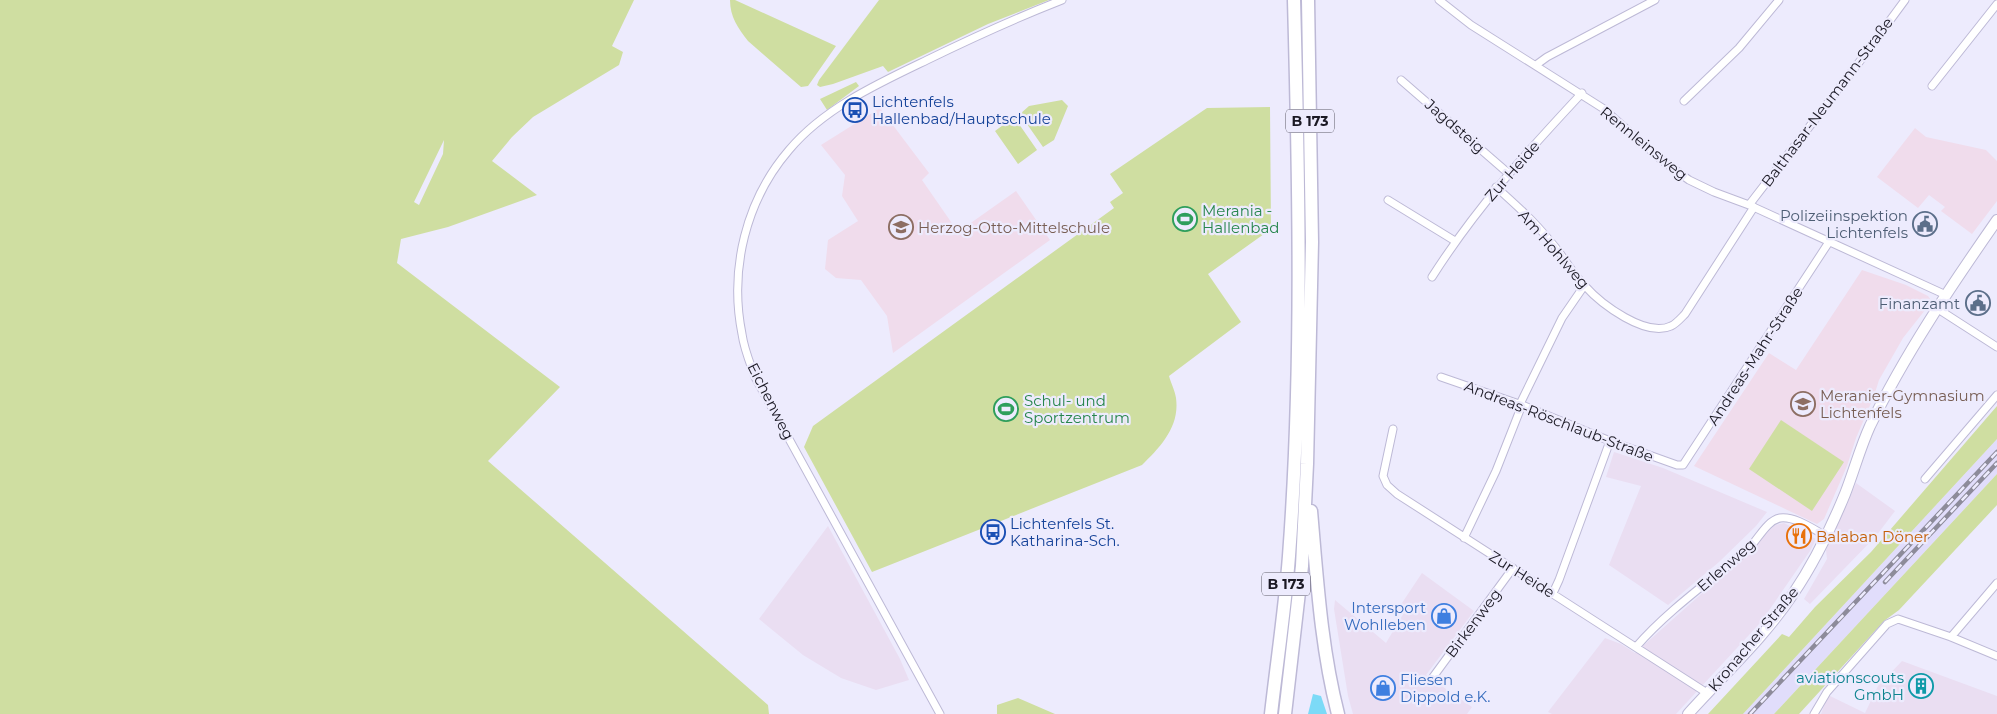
<svg xmlns="http://www.w3.org/2000/svg" width="1997" height="714" viewBox="0 0 1997 714" font-family="Montserrat,sans-serif">
  <style>
    .commercial { fill: #eadef2 }
    .built { fill: #e1ddfb }
    .education { fill: #f0dcec }
    .green { fill: #cfdea1; fill-rule: evenodd }
    .water { fill: #7cdaf7 }
    .lines { fill: none; stroke-linecap: round; stroke-linejoin: round }
    .street-casing { stroke: #bdb9d6; stroke-width: 9 }
    .secondary-casing { stroke: #bdb9d6; stroke-width: 12 }
    .highway-casing { stroke: #bdb9d6; stroke-width: 15 }
    .street { stroke: #fff; stroke-width: 7 }
    .secondary { stroke: #fff; stroke-width: 10 }
    .highway { stroke: #fff; stroke-width: 12 }
    .rail-casing { stroke: #8d8b9a; stroke-width: 4.5 }
    .rail { stroke: #edebfd; stroke-width: 2.5; stroke-dasharray: 8; stroke-linecap: butt }
    .labels { text-anchor: middle; dominant-baseline: central; stroke-width: 4.5; stroke-linejoin: round; paint-order: stroke }
    .shield { fill: #edebfd; stroke: #5a5865; stroke-width: 1 }
    .shield-label { font-size: 14px; font-weight: bold; fill: #1b1924 }
    .transit-label { font-size: 15px; fill: #164399; stroke: #edebfd; text-anchor: start }
    .street-label { font-size: 15px; fill: #1b1924; stroke: #edebfd }
    .leisure-label { font-size: 15px; fill: #27864d; stroke: #edebfd; text-anchor: start }
    .service-label { font-size: 15px; fill: #4e5e75; stroke: #edebfd; text-anchor: end }
    .education-label { font-size: 15px; fill: #785e54; stroke: #edebfd; text-anchor: start }
    .food-label { font-size: 15px; fill: #c56008; stroke: #edebfd; text-anchor: start }
    .shop-label { font-size: 15px; fill: #366cbe; stroke: #edebfd; text-anchor: end }
    .culture-label { font-size: 15px; fill: #0d838f; stroke: #edebfd; text-anchor: end }
  </style>
  <rect width="100%" height="100%" fill="#edebfd"/>
  <path class="commercial" d="M1614 452 1663 468 1767 512 1756 526 1719 562 1668 605 1609 565 1641 486 1606 477Z
    M1856 483 1895 511 1876 536 1810 604 1804 599 1827 559 1826 550Z
    M1784 523 1816 539 1810 551 1761 622 1676 714H1552L1548 712 1605 638 1621 644 1635 653 1727 571 1775 525Z
    M828 526 900 659 909 680 876 690 841 678 803 655 759 619Z
    M1422 573 1474 611 1426 675 1472 707 1467 714H1353L1348 696 1334 609 1335 600 1386 643 1405 611 1400 606Z
    M1902 661 1997 696V714H1821L1828 695 1865 713 1878 686Z"/>
  <path class="built" d="M1997 439V474L1774 714H1743Z"/>
  <path class="education" d="M880 108 929 173 922 180 958 232 1016 191 1050 240 893 353 887 316 861 280 836 278 825 269 828 240 858 221 842 196 845 175 821 145Z
    M1915 128 1926 137 1986 150 1997 161V201L1972 234 1941 211 1945 207 1929 195 1918 208 1877 177Z
    M1862 270 1906 285 1928 296 1930 299 1929 305 1903 338 1879 380 1874 396 1856 438 1847 466 1824 519 1817 524 1694 466 1769 353 1796 370Z"/>
  <path class="green" d="M0 0H634L612 46 623 52 619 65 533 117 512 137 492 161 537 195 448 227 401 239 397 263 560 387 488 461 768 705 769 714H0ZM444 140 443 154 419 205 414 202Z
    M730 0H735L836 46 808 86 801 87 748 41C738 28 730 17 730 0Z
    M879 0H1049L988 24 888 72 883 66 833 84 820 87 817 85 819 80Z
    M856 82 859 86 827 110 820 99Z
    M1062 100 1068 106 1054 140 1043 147 1020 114 1029 106Z
    M1270 107 1271 229 1208 274 1241 322 1169 376C1171 383 1175 391 1176 398 1180 427 1160 447 1142 465L872 572 804 447 813 426 1114 208 1110 202 1123 193 1110 174 1207 108Z
    M1014 117 1037 150 1018 164 995 131Z
    M1997 406V439L1743 714H1708L1782 634 1789 637 1815 607 1871 552Z
    M1781 420 1844 462 1812 511 1749 469Z
    M1997 474V505L1899 610 1884 621 1799 714H1774Z
    M1018 698 1055 714H997V705Z"/>
  <path class="water" d="M1313 694 1321 696 1327 714H1308Z"/>
  <g class="lines">
    <defs>
      <path id="street" d="M1439 0 1471 25 1604 109 1659 158 1689 180 1714 192 1749 205 1946 295
        M1536 65 1547 57 1655 0
        M1401 80 1508 173
        M1932 86 1997 4
        M1684 101 1739 48 1779 0
        M1496 187C1515 204 1534 221 1550 241 1563 255 1572 273 1585 286 1601 304 1646 338 1671 326 1676 324 1681 318 1685 314L1754 207
        M1388 200 1455 241
        M1749 205 1860 61 1905 0
        M1432 277C1476 208 1526 153 1582 93
        M1938 309 1997 347
        M1441 377 1522 405 1610 441 1677 465H1683L1829 242
        M1520 404 1562 318 1584 286
        M1393 429 1383 476 1387 485 1397 494 1707 693
        M1925 479 1997 395
        M1464 538 1496 471 1522 405
        M1553 593 1559 580 1610 441
        M1951 637 1997 583
        M1636 647C1667 611 1711 580 1748 549 1758 540 1766 521 1780 518 1795 516 1813 529 1826 536
        M1433 677 1513 568
        M940 714 755 377C750 363 744 349 742 334 729 269 746 200 789 150 824 108 879 83 927 60 972 38 1016 18 1062 0
        M1814 714 1827 692 1887 624 1898 619 1951 637 1997 656"/>
      <path id="secondary" d="M1688 714C1723 675 1764 638 1793 594 1814 563 1831 528 1845 494 1854 471 1860 448 1870 426 1905 354 1951 286 1997 220"/>
      <path id="highway" d="M1311 511C1317 579 1321 648 1338 714
        M1271 714C1277 661 1285 609 1289 556 1303 371 1299 185 1294 0
        M1285 714 1302 566 1307 464 1312 242 1308 0"/>
    </defs>
    <use href="#street" class="street-casing"/>
    <use href="#secondary" class="secondary-casing"/>
    <use href="#highway" class="highway-casing"/>
    <use href="#street" class="street"/>
    <use href="#secondary" class="secondary"/>
    <use href="#highway" class="highway"/>
    <defs>
      <path id="rail" d="M1885 582 1997 463
        M1750 714 1997 452"/>
    </defs>
    <use href="#rail" class="rail-casing"/>
    <use href="#rail" class="rail"/>
  </g>
  <defs>
    <symbol id="bus-ring" viewBox="-11 -11 22 22"><circle r="9.5" fill="#edebfd" stroke="#1a4fb4" stroke-width="1.5"/><path d="M-5-6H5V4H4V6H2V4H-2V6H-4V4H-5ZM-3.5-4V0h7V-4ZM-3.5 1.2v1.5H-2V1.2ZM2 1.2v1.5H3.5V1.2Z" fill="#1a4fb4"/></symbol>
    <symbol id="stadium-ring" viewBox="-11 -11 22 22"><circle r="9.5" fill="#edebfd" stroke="#2e9e5b" stroke-width="1.5"/><path d="M0-5a6.5 5 0 1 0 0 10a6.5 5 0 1 0 0-10ZM-3.5-1.8h7v3.6h-7Z" fill="#2e9e5b"/></symbol>
    <symbol id="civic-ring" viewBox="-11 -11 22 22"><circle r="9.5" fill="#edebfd" stroke="#5c6f8a" stroke-width="1.5"/><path d="M-.6-6.5H3V-4.5H.6V-3L4-1V1h2V6H-6V1h2V-1L-.6-3ZM-1.2 2.5V6h2.4V2.5Z" fill="#5c6f8a"/></symbol>
    <symbol id="school-ring" viewBox="-11 -11 22 22"><circle r="9.5" fill="#edebfd" stroke="#8d6e63" stroke-width="1.5"/><path d="M0-5L7-2L0 1L-7-2ZM-4 1L0 2.5L4 1V4Q0 6-4 4Z" fill="#8d6e63"/></symbol>
    <symbol id="restaurant-ring" viewBox="-11 -11 22 22"><circle r="9.5" fill="#edebfd" stroke="#e8710a" stroke-width="1.5"/><path d="M-5-6h1v4h1v-4h1v4h1v-4h1v5L-1.5 .5V6h-2V.5L-5-1ZM5-6V6H3V1.5H1.5Q1.5-4 5-6Z" fill="#e8710a"/></symbol>
    <symbol id="shop-ring" viewBox="-11 -11 22 22"><circle r="9.5" fill="#edebfd" stroke="#3f7fe0" stroke-width="1.5"/><path d="M-5-2.5h2.3a2.7 3.5 0 0 1 5.4 0H5L5.5 6h-11ZM-1.5-2.5h3a1.5 2.3 0 0 0-3 0Z" fill="#3f7fe0"/></symbol>
    <symbol id="building-ring" viewBox="-11 -11 22 22"><circle r="9.5" fill="#edebfd" stroke="#0f9aa8" stroke-width="1.5"/><path d="M-4-6H4V6H1V3H-1V6H-4ZM-2.5-4.3h1.7v1.8h-1.7ZM.8-4.3h1.7v1.8H.8ZM-2.5-1h1.7V.8h-1.7ZM.8-1h1.7V.8H.8Z" fill="#0f9aa8"/></symbol>
  </defs>
  <g fill-rule="evenodd">
    <use href="#bus-ring" x="841" y="96" width="28" height="28"/>
    <use href="#stadium-ring" x="1171" y="205" width="28" height="28"/>
    <use href="#civic-ring" x="1911" y="210" width="28" height="28"/>
    <use href="#school-ring" x="887" y="213" width="28" height="28"/>
    <use href="#civic-ring" x="1964" y="289" width="28" height="28"/>
    <use href="#school-ring" x="1789" y="390" width="28" height="28"/>
    <use href="#stadium-ring" x="992" y="395" width="28" height="28"/>
    <use href="#bus-ring" x="979" y="518" width="28" height="28"/>
    <use href="#restaurant-ring" x="1785" y="522" width="28" height="28"/>
    <use href="#shop-ring" x="1430" y="602" width="28" height="28"/>
    <use href="#building-ring" x="1907" y="672" width="28" height="28"/>
    <use href="#shop-ring" x="1369" y="674" width="28" height="28"/>
  </g>
  <g class="labels">
    <g class="shield">
      <rect x="1286" y="109.5" width="48" height="23" rx="4"/>
      <rect x="1262" y="572.5" width="48" height="23" rx="4"/>
    </g>
    <g class="shield-label">
      <text x="1310" y="121">B 173</text>
      <text x="1286" y="584">B 173</text>
    </g>
    <g class="transit-label">
      <text x="872" y="101">Lichtenfels<tspan x="872" dy="17">Hallenbad/Hauptschule</tspan></text>
      <text x="1010" y="523">Lichtenfels St.<tspan x="1010" dy="17">Katharina-Sch.</tspan></text>
    </g>
    <g class="street-label">
      <text transform="translate(1827 102) rotate(-53)">Balthasar-Neumann-Straße</text>
      <text transform="translate(1455 126) rotate(41)">Jagdsteig</text>
      <text transform="translate(1644 143) rotate(39)">Rennleinsweg</text>
      <text transform="translate(1512 171) rotate(-49)">Zur Heide</text>
      <text transform="translate(1554 249) rotate(49)">Am Hohlweg</text>
      <text transform="translate(1755 356) rotate(-57)">Andreas-Mahr-Straße</text>
      <text transform="translate(771 401) rotate(63)">Eichenweg</text>
      <text transform="translate(1559 421) rotate(21)">Andreas-Röschlaub-Straße</text>
      <text transform="translate(1726 565) rotate(-41)">Erlenweg</text>
      <text transform="translate(1522 574) rotate(32)">Zur Heide</text>
      <text transform="translate(1473 623) rotate(-53)">Birkenweg</text>
      <text transform="translate(1753 639) rotate(-50)">Kronacher Straße</text>
    </g>
    <g class="leisure-label">
      <text x="1202" y="210">Merania -<tspan x="1202" dy="17">Hallenbad</tspan></text>
      <text x="1024" y="400">Schul- und<tspan x="1024" dy="17">Sportzentrum</tspan></text>
    </g>
    <g class="service-label">
      <text x="1908" y="215">Polizeiinspektion<tspan x="1908" dy="17">Lichtenfels</tspan></text>
      <text x="1960" y="303">Finanzamt</text>
    </g>
    <g class="education-label">
      <text x="918" y="227">Herzog-Otto-Mittelschule</text>
      <text x="1820" y="395">Meranier-Gymnasium<tspan x="1820" dy="17">Lichtenfels</tspan></text>
    </g>
    <g class="food-label">
      <text x="1816" y="536">Balaban Döner</text>
    </g>
    <g class="shop-label">
      <text x="1426" y="607">Intersport<tspan x="1426" dy="17">Wohlleben</tspan></text>
      <text x="1400" y="679" text-anchor="start">Fliesen<tspan x="1400" dy="17">Dippold e.K.</tspan></text>
    </g>
    <g class="culture-label">
      <text x="1904" y="677">aviationscouts<tspan x="1904" dy="17">GmbH</tspan></text>
    </g>
  </g>
</svg>
